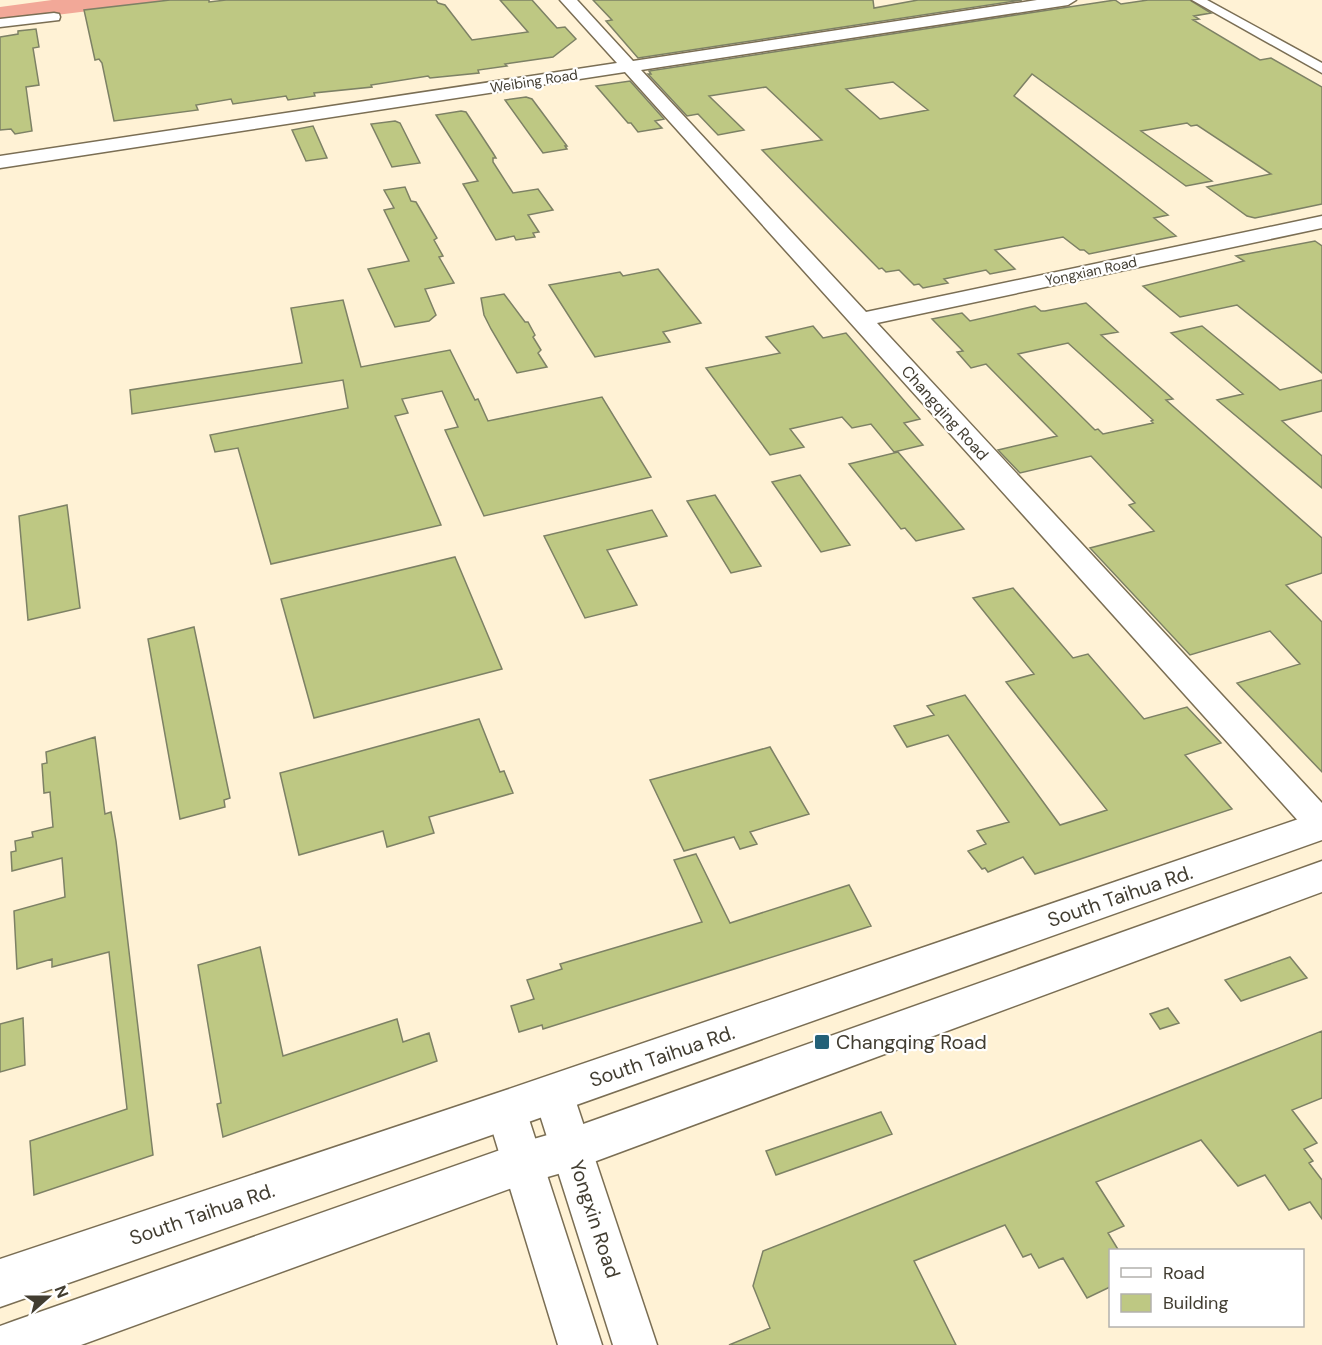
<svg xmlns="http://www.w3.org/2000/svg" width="1322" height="1345" viewBox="0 0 1322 1345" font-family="'DM Sans',sans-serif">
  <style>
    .forest { fill: #f2a898 }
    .building { fill: #bec883; stroke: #7d8165; stroke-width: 1.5; fill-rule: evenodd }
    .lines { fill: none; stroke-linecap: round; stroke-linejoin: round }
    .minor-casing { stroke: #7a6e54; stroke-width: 3 }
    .tertiary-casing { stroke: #7a6e54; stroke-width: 3 }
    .primary-casing { stroke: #7a6e54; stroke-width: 3 }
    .minor { fill: #fff; fill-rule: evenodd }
    .tertiary { fill: #fff; fill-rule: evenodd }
    .primary { fill: #fff; fill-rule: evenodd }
    .poi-dot { fill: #246178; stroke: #fff; stroke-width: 2 }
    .labels { text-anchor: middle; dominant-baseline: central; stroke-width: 4.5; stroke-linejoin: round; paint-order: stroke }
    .far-street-label { font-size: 14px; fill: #423d31; stroke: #fff }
    .street-label { font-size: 16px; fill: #423d31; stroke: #fff }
    .near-street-label { font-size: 20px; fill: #423d31; stroke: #fff }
    .near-poi-label { font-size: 20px; fill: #423d31; stroke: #fff; text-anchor: start }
  </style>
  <rect width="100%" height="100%" fill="#fff2d5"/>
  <path class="forest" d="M52 0H177L0 22V7Z"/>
  <path class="building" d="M170 0H209V2L226 0H436L438 3 445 5 472 40 528 32 500 0H532L557 28 565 27 576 39 553 57 505 64 507 66 478 70 479 73 430 78 428 76 371 85 372 87 314 93 315 96 288 100 286 96 233 104 231 99 196 105 198 110 114 121 102 63 99 59 95 60 84 10Z
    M593 0H873L874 8 918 0H1022L638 58 606 21 612 20Z
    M1115 0 1121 4 1148 0H1190L1211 13 1194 16 1199 19 1193 20 1260 60 1271 58 1322 87V204L1255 218 1247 216 1207 187 1271 174 1197 125 1191 126 1187 123 1141 131 1212 181 1186 186 1032 74 1014 96 1168 215 1154 218 1176 236 1089 254 1084 250H1080L1063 237 995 250 1015 269 990 274 986 270 944 279 948 283 923 288 919 284 914 285 899 270 886 272 882 268 879 269 762 150 822 140 766 87 709 96 744 130 718 135 698 114 687 116 648 74H651L649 71ZM893 82 928 110 880 119 846 89Z
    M36 29 39 47 33 48 39 85 26 87 32 131 15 134 11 129 0 130V37L18 34V31Z
    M630 81 664 119 655 121 662 128 638 132 631 123H628L596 86Z
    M526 97 532 99 567 146H565L567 149 543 153 505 100Z
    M461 111 466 112 493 153 496 158H493V162L513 193 538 189 553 210 528 215 539 232 533 233 535 237 516 240 514 236 496 240 463 184 478 181 436 115Z
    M395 121 400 123 420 163 392 167 371 124Z
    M313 126 327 158 306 161 292 130Z
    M405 187 411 201 416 202 437 238 434 240 443 256 439 257 454 283 425 289 436 315 429 321 395 327 368 269 409 261 384 210 394 208 384 190Z
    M1315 241 1322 246V373L1237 305 1180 317 1143 286 1244 261 1236 256Z
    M658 269 701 323 663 332 670 342 595 357 549 285 620 272 623 276Z
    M504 294 525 322H528L535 335 533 337 541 350 538 353 547 367 517 373 491 329 484 315 481 298Z
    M343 300 361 367 450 350 475 400 478 399 488 421 602 397 651 477 484 516 445 430 458 427 442 391 402 399 408 413 395 416 441 525 271 564 238 448 215 452 210 435 348 408 343 380 132 414 130 390 302 363 291 308Z
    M1086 303 1118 332 1101 335 1173 399 1166 400 1322 538V573L1286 585 1322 622V772L1237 683 1300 664 1270 631 1190 655 1090 548 1154 531 1129 505 1135 503 1091 456 1020 473 998 450 1057 436 986 364 971 368 957 352 963 351 932 319 962 313 970 321 1035 306 1041 311H1045ZM1068 343 1153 420 1151 421 1153 423 1103 434 1098 429 1095 430 1018 354Z
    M813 326 823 338 846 333 920 419 904 423 923 445 894 452 871 424 852 428 842 417 790 429 804 447 770 455 706 368 780 353 766 337Z
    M1202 326 1280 390 1322 380V411L1282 421 1322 456V488L1217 400 1243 394 1171 333Z
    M898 452 964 529 916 541 905 528 901 529 849 464Z
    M800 475 850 545 821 552 772 482Z
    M715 495 761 566 731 573 687 501Z
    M67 505 80 608 28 620 19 516Z
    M652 510 667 536 607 550 637 605 585 618 544 536Z
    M455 557 502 669 314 718 281 599Z
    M1013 588 1073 658 1088 654 1144 719 1187 707 1221 743 1185 755 1232 809 1035 874 1023 857 988 872 985 868 982 869 968 851 986 844 977 831 1009 822 948 735 907 747 894 726 934 715 927 706 965 695 1060 825 1107 810 1006 682 1034 674 973 598Z
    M194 627 230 798 224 800 225 807 180 819 148 639Z
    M479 719 500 772 504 771 513 793 429 817 434 833 387 847 383 831 299 855 280 773Z
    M95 737 105 814 111 812 116 841 153 1155 34 1195 30 1141 127 1109 109 952 52 967V959L17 969 14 911 65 897 62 858 12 871 11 852 16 851 15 841 33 837 32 832 53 827 50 792 44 793 42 764 47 763 46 752Z
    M770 747 809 814 750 832 757 844 740 849 734 837 684 851 650 780Z
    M696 854 730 923 849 885 871 926 543 1029 542 1025 519 1032 511 1006 534 999 527 980 562 969 560 964 702 922 674 860Z
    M260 947 283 1056 397 1019 403 1042 429 1033 437 1061 223 1137 217 1104 221 1103 198 965Z
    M1290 957 1307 978 1241 1001 1225 980Z
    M1168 1008 1179 1023 1160 1029 1150 1014Z
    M23 1018 25 1065 0 1072V1024Z
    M1322 1031V1098L1292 1110 1317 1143 1304 1149 1313 1161 1309 1163 1322 1180V1219L1310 1202 1289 1210 1265 1175 1238 1186 1201 1140 1096 1182 1124 1226 1108 1233 1119 1251H1110V1287L1087 1298 1063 1258 1039 1268 1031 1254 1023 1257 1005 1225 914 1261 956 1345H729L770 1328 753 1286 763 1251Z
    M881 1112 892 1134 776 1175 766 1151Z"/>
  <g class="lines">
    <defs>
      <path id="minor" d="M1192 0H1207L1322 63V73Z
        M54 13 59 14 60 17 59 20 0 27V19Z"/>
      <path id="tertiary" d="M560 0H577L633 61 1037 0H1076L1068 5 641 70 866 312 1322 216V228L877 323 1322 803V838L1310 834 625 72 0 168V156L617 63Z
        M553 1075 567 1080 573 1093 657 1345H613L533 1093 539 1080Z
        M506 1092 520 1097 526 1110 602 1345H558L486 1110 492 1097Z"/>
      <path id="primary" d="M1322 811V840L506 1130 0 1307V1259L506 1090Z
        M1322 861V892L572 1170 523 1184 81 1345H0V1326L14 1321 523 1142 572 1128Z"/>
    </defs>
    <use href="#minor" class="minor-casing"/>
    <use href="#tertiary" class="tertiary-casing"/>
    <use href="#primary" class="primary-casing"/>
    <use href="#minor" class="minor"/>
    <use href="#tertiary" class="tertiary"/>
    <use href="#primary" class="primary"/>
  </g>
  <rect class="poi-dot" x="814" y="1034" width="16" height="16" rx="3"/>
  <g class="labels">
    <g class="far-street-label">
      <text transform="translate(534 81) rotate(-9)">Weibing Road</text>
      <text transform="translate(1091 271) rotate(-12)">Yongxian Road</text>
    </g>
    <g class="street-label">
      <text transform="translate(945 413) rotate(48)">Changqing Road</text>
    </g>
    <g class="near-street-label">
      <text transform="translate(1120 896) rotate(-19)">South Taihua Rd.</text>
      <text transform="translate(662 1056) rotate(-19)">South Taihua Rd.</text>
      <text transform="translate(202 1214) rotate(-19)">South Taihua Rd.</text>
      <text transform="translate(595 1219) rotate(72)">Yongxin Road</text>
    </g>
    <g class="near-poi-label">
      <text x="836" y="1042">Changqing Road</text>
    </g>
  </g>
  <rect x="1109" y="1249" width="195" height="78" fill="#ffffff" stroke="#b3b1ad" stroke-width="1.5"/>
  <rect x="1121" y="1268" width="30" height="9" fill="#ffffff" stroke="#b3b1ad" stroke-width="1.5"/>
  <text x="1163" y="1279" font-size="18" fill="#423d31">Road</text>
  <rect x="1121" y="1294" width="30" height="18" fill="#bec883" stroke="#b3b1ad" stroke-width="1.5"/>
  <text x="1163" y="1309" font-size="18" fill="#423d31">Building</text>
  <g transform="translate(48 1297) rotate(69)" stroke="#ffffff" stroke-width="4.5" paint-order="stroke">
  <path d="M0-4.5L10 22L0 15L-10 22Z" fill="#423d31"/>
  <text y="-9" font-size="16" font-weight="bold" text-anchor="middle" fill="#423d31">N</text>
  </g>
</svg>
